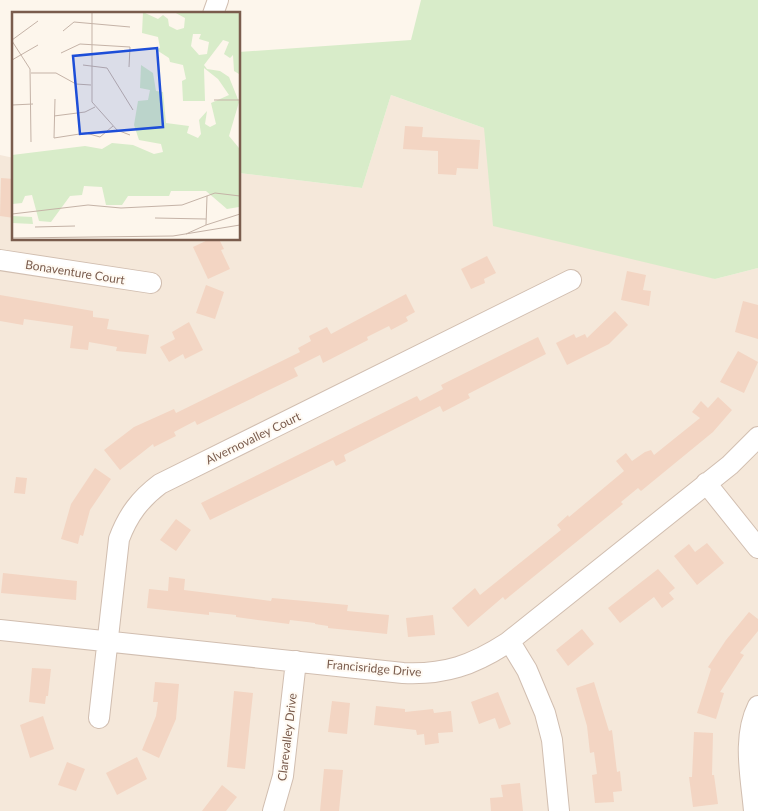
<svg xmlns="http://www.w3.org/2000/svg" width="758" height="811" viewBox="0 0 758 811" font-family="Lato,sans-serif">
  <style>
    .residential { fill: #f5e8da }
    .green { fill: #d8ecc9 }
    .building { fill: #f3d5c3 }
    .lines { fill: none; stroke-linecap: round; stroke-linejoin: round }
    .minor-casing { stroke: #d1beb0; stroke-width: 22 }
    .minor { stroke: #fff; stroke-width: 20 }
    .labels { text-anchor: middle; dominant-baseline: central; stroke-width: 4; stroke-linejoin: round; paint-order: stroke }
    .street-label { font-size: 12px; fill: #7a5c4d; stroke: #fffaf3 }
    .inset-road { fill: none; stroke: #c5b3a7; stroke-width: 1 }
    .view { fill: #1d4ed8; fill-opacity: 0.15; stroke: #1d4ed8; stroke-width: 2.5 }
    .inset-edge { fill: none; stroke: #7a5c4d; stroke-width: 2.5 }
  </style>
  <rect width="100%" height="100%" fill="#fdf6ec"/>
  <path class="residential" d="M391 95 484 128 715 279 758 268V811H0V155L14 158V239H239V173L362 188Z"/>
  <path class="green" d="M421 0H758V268L715 279 493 226 484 128 391 95 362 188 239 173V52L411 40Z"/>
  <path class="building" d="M405 126 423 127 422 137 480 140 478 169 457 168 456 175 438 174V151L403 149Z
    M1 178 14 179V218L0 216Z
    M210 239H219L224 249 221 250 230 269 208 279 193 247Z
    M487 256 496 273 484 279 485 283 471 289 461 269Z
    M627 271 646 275 643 290 651 291 649 306 621 300Z
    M206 285 224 292 215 319 196 313Z
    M406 294 415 312 406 317 408 321 391 330 389 326 367 337 368 340 323 363 320 355 294 368 298 376 197 425 195 421 174 432 176 436 154 447 153 444 120 470 104 450 134 427 174 409 176 413 300 352 298 348 311 341 309 336 327 327 331 334Z
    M0 295 93 311V317L109 319 107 329 149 335 146 354 116 351 117 347 89 342 88 350 70 348 73 326 24 319 23 325 0 321Z
    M743 301 758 305V339L735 332Z
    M615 311 628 325 609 344 567 365 556 343 574 334 576 338 585 334 587 338Z
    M189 322 203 350 185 359 183 354 169 362 160 347 175 339 172 332Z
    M538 337 546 354 468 394 470 398 443 412 440 406 344 455 346 461 336 466 333 460 210 520 201 503 417 396 420 401 443 389 441 385Z
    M738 351 758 362 744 393 720 382Z
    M718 397 732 410 713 432 641 491 638 488 621 502 623 504 505 600 503 597 468 627 452 608 475 588 480 595 561 530 557 525 568 515 569 517 624 471 616 461 626 453 632 461 645 452 651 450 654 455 700 418 692 412 701 401 708 408Z
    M95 468 111 479 90 510 83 536 80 535 78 544 61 539 71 504Z
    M16 477 27 478 25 494 14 493Z
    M176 519 191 530 176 551 160 540Z
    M707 543 724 563 697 585 674 556 689 544 695 552Z
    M658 569 675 588 669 593 674 599 662 608 654 597 620 623 608 608Z
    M3 573 77 581 76 600 1 593Z
    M169 577 185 579 184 590 271 601 272 598 348 605 347 611 389 615 387 634 328 628V626L315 624V623L290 620 289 624 236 617V615L209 612V615L147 608 149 589 168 591Z
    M749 612 758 619V631L740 653 744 655 720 692 724 693 716 719 697 713 711 669 708 667 726 640Z
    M433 615 435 635 408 637 406 618Z
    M582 629 594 644 568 666 556 650Z
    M32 668 51 669 48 696H46L45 704 29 702Z
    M155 682 179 684 176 719 159 758 142 750 156 716 158 702H153Z
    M594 682 609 731 612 730 617 772 620 771 622 791 613 792 614 802 595 803 592 775 597 774 594 752 590 753 587 726 576 688Z
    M234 691 253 693 245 769 227 767Z
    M498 692 511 724 499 729 495 718 479 724 471 702Z
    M332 701 350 703 347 734 328 732Z
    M376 706 405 709V712L433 709 434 713 451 711 453 732 438 733 439 743 425 745 424 734 417 735 416 730 374 725Z
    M43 716 54 749 30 758 20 725Z
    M694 732 713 733 712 775H714L718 804 693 807 689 777H692Z
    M137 757 147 779 117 795 106 773Z
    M67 762 85 769 76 791 58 785Z
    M324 769 343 770 339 811H320Z
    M520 783 523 811H491L490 798 503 797 501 785Z
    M222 785 237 797 226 811H202Z"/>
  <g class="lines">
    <defs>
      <path id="minor" d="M213 14 218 0
        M0 260 151 283
        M706 483 758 548
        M0 630 403 673C445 675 473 665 507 643L730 465 758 437
        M507 643 513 647 527 670 545 713 552 740 559 811
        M99 718 119 539C128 515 140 499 160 484L571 280
        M273 811 283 776 296 661
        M754 811C751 776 742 738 758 706"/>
    </defs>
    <use href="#minor" class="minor-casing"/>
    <use href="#minor" class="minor"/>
  </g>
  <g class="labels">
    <g class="street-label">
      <text transform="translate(75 272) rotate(9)">Bonaventure Court</text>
      <text transform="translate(253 438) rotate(-26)">Alvernovalley Court</text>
      <text transform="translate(374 668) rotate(5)">Francisridge Drive</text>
      <text transform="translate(287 737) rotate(-83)">Clarevalley Drive</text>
    </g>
  </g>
  <g transform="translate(12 12)">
    <rect width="228" height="228" fill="#fdf6ec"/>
    <path d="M131 0 146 7 151 3 156 7 157 14 165 18 172 16 173 6 162 0H227V62L222 59 221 43 218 46 212 42 217 30 211 28 192 53 195 57 208 59 217 65 227 90 217 124 227 136V195L215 197 194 179H159L157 184H116L110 193H94L90 175 72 174 70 183 58 184 39 210 27 209 20 183 13 184 10 191 0 192V143L73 134 90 137 100 131 121 133 142 142 151 140 149 132 127 128 122 113 126 89 136 88 138 78 128 76 129 53 141 61 144 79 151 80 154 111 177 114 175 121 186 126 189 122 187 108 195 99 193 112 198 115 204 112 199 91 217 83 206 67 192 56 193 89H171L170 69 174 67 171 53 158 50 157 46 143 37 148 36 146 25 130 21ZM181 22H189L187 27 197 30 195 42 187 43 179 34ZM0 204 20 205 21 212 0 211Z" fill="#d8ecc9" fill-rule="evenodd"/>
    <path class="inset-road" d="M80 0V90L105 118 118 123M51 19 62 10 118 15M0 28 26 9M0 29 18 57 19 130M49 41 68 32 118 35 117 55M0 48 26 33M71 53 95 56 121 98M19 61H44L64 72 79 73M43 87 42 126 74 121 88 125 101 114M202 88H228M0 93 21 92M42 104 73 100 83 95M195 184 194 213 228 202M0 202 76 193 109 196 170 193 203 181 228 184M143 206 194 207M23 215 63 214M174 222 194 213M0 226 161 224 228 213"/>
    <path class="view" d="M145 36 151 115 68 122 61 44Z"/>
    <rect width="228" height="228" class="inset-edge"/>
  </g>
</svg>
